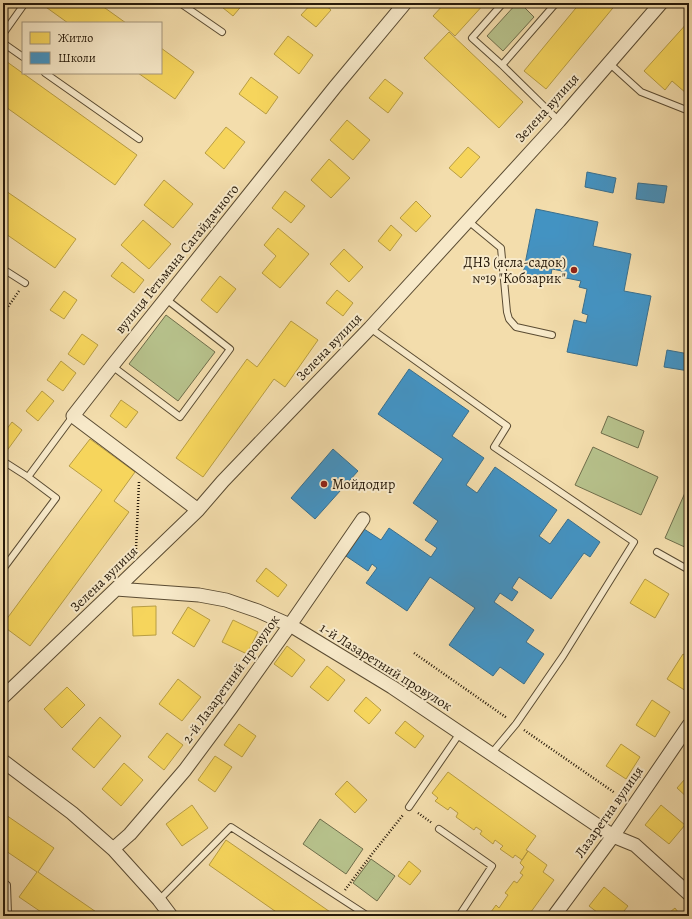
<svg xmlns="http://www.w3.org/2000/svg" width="692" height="919" viewBox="0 0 692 919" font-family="Alegreya,serif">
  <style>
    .green { fill: #b7c28c; stroke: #6f6e4b }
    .homes { fill: #f6d55c; stroke: #b89d43 }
    .schools { fill: #4393c3; stroke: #3b6f8c }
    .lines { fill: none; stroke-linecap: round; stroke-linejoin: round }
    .service-casing { stroke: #5a4b32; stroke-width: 8 }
    .minor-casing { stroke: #5a4b32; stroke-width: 15 }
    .path { stroke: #271a0a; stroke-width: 2.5; stroke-dasharray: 1 2; stroke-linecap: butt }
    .service { stroke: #f7e9c9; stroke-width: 6 }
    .minor { stroke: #f7e9c9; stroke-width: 13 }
    .poi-dot { fill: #8f2418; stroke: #f7e9c9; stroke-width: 1.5 }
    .labels { text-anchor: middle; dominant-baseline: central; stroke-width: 4; stroke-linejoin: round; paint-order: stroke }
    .street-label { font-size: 14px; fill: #271a0a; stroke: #f7e9c9 }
    .poi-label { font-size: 14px; fill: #271a0a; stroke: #f7e9c9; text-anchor: end }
  </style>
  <rect width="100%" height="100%" fill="#f3ddac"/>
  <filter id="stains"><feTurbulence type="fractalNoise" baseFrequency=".005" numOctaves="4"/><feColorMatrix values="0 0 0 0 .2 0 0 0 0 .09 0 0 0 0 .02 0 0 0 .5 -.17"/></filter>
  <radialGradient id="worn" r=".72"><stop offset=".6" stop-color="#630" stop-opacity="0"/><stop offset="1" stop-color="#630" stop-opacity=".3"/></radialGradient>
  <path class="green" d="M517 3H520L534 17 503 51 487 36Z
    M166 315 215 352 178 401 129 364Z
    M608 416 644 431 638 448 601 433Z
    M593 447 658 477 641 515 575 485Z
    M688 486H689V549L665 538Z
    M320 819 363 849 346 874 303 844Z
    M371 859 395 876 377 901 353 883Z"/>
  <path class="homes" d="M44 3H98L126 23H68L43 5Z
    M217 3H244L233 16Z
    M312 3H323L331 10 316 27 301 15Z
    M445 3H485L455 36 433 16Z
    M580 3H617L546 89 524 71Z
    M689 21V90L686 93 672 81 665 90 644 71Z
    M449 32 523 102 499 128 424 58Z
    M288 36 313 55 299 74 274 54Z
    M161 48 194 72 175 99 138 73H161Z
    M3 59 137 155 115 185 3 105Z
    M251 77 278 97 266 114 239 94Z
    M385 79 403 93 388 113 369 98Z
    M347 120 370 140 353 160 330 140Z
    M226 127 245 142 224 169 205 153Z
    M468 147 480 157 461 178 449 168Z
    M329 159 350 178 331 198 311 180Z
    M164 180 193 204 173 228 144 205Z
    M3 189 76 239 55 268 3 232Z
    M285 191 305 206 291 223 272 208Z
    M416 201 431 216 416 232 400 218Z
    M143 220 171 244 149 269 121 245Z
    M391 225 402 235 390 251 378 241Z
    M278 228 309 254 280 288 262 273 276 256 264 245Z
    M344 249 363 267 349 282 330 264Z
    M122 262 144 280 134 293 111 276Z
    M220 276 236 289 217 313 201 300Z
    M337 290 353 303 343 316 326 303Z
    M64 291 77 300 64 319 50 310Z
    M291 321 318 340 285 387 274 379 203 477 176 458 247 359 257 367Z
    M82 334 98 345 84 365 68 354Z
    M61 361 76 373 63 391 47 380Z
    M42 391 54 401 38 421 26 411Z
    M121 400 138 412 126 428 110 416Z
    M12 422 22 430 6 452 3 450V434Z
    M90 439 135 472 114 501 129 512 30 646 3 626V624L102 490 69 466Z
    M266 568 287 585 278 597 256 581Z
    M645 579 669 594 655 618 630 603Z
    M156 606V635L133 636 132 607Z
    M188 607 210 620 194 647 172 633Z
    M233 620 258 632 247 654 222 642Z
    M287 646 305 660 292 677 274 664Z
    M683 654 689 658V687L686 691 667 679Z
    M327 666 345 680 328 701 310 687Z
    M178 679 201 697 182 721 159 704Z
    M67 687 85 705 62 728 44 709Z
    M366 697 381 710 369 724 354 711Z
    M652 700 670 712 655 737 636 725Z
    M100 717 121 736 94 768 72 749Z
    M405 721 424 736 415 748 395 733Z
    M239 724 256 736 242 757 224 745Z
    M167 733 183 745 164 770 148 757Z
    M621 744 640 757 626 779 606 766Z
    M215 756 232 767 215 792 198 780Z
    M124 763 143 780 121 806 102 789Z
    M448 772 536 836 526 850 528 851 522 860 515 855 513 858 500 849 503 846 495 840 493 844 480 834 482 831 476 827 474 830 456 817 458 813 450 807 448 810 435 801 438 798 432 793Z
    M685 779 689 783V799L677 788Z
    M347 781 367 800 355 813 335 794Z
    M192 805 208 828 182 846 166 824Z
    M661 805 685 825 669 844 645 825Z
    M3 813 54 848 38 872 102 916H47L19 897 37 872 3 849Z
    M226 840 336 916H282L209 865Z
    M528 851 547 865 543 872 554 880 528 916H488L496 905 499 908 508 895 505 893 514 881 517 883 523 875 520 873 524 867 520 863Z
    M409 861 421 871 410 885 398 876Z
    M604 887 628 906 620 916H602L589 906Z
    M675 908 681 916H665Z"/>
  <path class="schools" d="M587 172 616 178 613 193 585 187Z
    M638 183 667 186 664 203 636 199Z
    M536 209 598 222 593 246 631 254 624 291 651 296 637 366 567 352 574 320 586 323 588 315 582 313 587 289 579 287 581 281 561 277 562 271 552 269 550 280 523 274Z
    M687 230H689V247H685Z
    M667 350 689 354V371L664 367Z
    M409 369 469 411 452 436 484 458 466 485 477 493 495 467 557 510 539 536 550 544 568 519 600 542 590 557 584 553 551 599 519 577 512 588 518 592 512 601 500 593 494 602 534 630 526 642 544 654 524 684 500 667 493 676 449 645 475 608 430 577 407 611 366 583 377 568 372 564 368 571 343 554 361 527 381 540 389 528 431 557 437 548 425 540 438 521 413 503 443 459 378 414Z
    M333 449 358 471 315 519 291 498Z"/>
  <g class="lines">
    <defs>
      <path id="service" d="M180 3 222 32
        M556 3 502 65 559 121
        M3 34 25 3
        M3 43 23 57
        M609 63 641 92 689 111
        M502 65 472 38 503 3
        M45 73 139 139
        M467 220 501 248 507 312 509 319 516 327 552 335
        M3 269 25 283
        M370 328 507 426 494 447 634 542 563 656 516 724 496 748 492 754
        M112 366 180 417 230 349 166 299
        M3 461 28 477 73 416
        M657 552 689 570
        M3 569 56 498 28 477
        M409 807 460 733
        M439 829 492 866 459 916
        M3 882 7 885 8 914 11 916
        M159 900 231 827 368 916"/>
      <path id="minor" d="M198 510 73 416 112 366 335 87 405 3
        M116 589 199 595 226 600 258 611 290 625 392 687 613 836 635 845 689 894
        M3 697 116 589 198 510 223 481 370 328 559 121 661 3
        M3 761 72 813 113 849 159 900 171 916
        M113 849 130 834 185 770 231 708 290 625 363 519
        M554 916 613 836 689 725"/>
    </defs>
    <use href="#service" class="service-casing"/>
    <use href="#minor" class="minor-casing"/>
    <path class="path" d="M3 314 19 291
      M136 549 139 482
      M414 653 507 718
      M524 730 615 793
      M418 813 432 823
      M345 890 372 854 403 815
      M194 914 196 916"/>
    <use href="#service" class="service"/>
    <use href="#minor" class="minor"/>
  </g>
  <g class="poi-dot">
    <circle cx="574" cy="270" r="4"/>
    <circle cx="324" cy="484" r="4"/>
  </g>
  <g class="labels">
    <g class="street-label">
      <text transform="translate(547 108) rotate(-48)">Зелена вулиця</text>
      <text transform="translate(177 259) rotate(-51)">вулиця Гетьмана Сагайдачного</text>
      <text transform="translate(329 347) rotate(-46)">Зелена вулиця</text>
      <text transform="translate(104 579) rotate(-44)">Зелена вулиця</text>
      <text transform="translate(386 667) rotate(32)">1-й Лазаретний провулок</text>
      <text transform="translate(231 679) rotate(-54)">2-й Лазаретний провулок</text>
      <text transform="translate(609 812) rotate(-55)">Лазаретна вулиця</text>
    </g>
    <g class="poi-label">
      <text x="566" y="262">ДНЗ (ясла-садок)<tspan x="566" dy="16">№19 "Кобзарик"</tspan></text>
      <text x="332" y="484" text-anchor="start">Мойдодир</text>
    </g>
  </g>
  <rect width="692" height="919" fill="none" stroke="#f3ddac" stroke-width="16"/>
  <rect x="4" y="4" width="684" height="911" fill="none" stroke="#271a0a" stroke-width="2"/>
  <rect x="8" y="8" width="676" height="903" fill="none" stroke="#271a0a"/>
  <rect x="22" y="22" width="140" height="52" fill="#f7e9c9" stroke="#a4967d"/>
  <rect x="30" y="32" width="20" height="12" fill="#f6d55c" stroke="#a4967d"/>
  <text x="58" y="42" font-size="12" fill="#271a0a">Житло</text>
  <rect x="30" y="52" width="20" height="12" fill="#4393c3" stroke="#a4967d"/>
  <text x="58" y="62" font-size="12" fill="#271a0a">Школи</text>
  <rect width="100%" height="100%" filter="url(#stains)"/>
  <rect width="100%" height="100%" fill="url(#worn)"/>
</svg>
